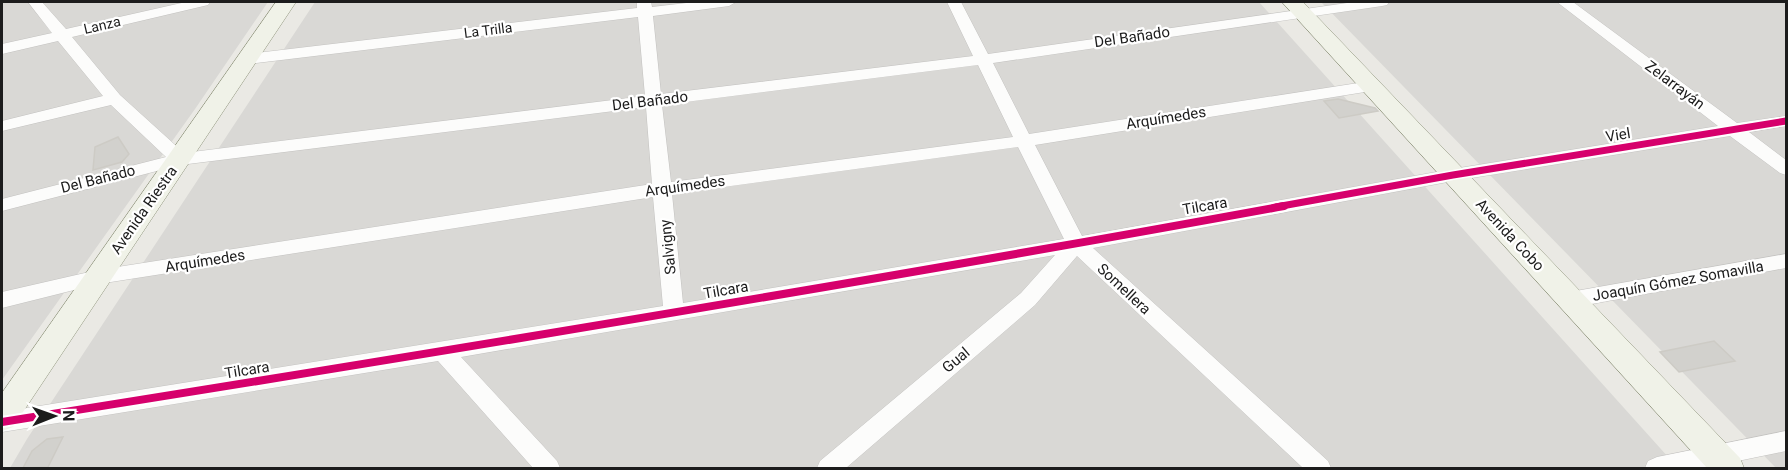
<svg xmlns="http://www.w3.org/2000/svg" width="1788" height="470" viewBox="0 0 1788 470" font-family="Roboto,sans-serif">
  <style>
    .residential { fill: #d9d8d5 }
    .building { fill: #d2d1cd; stroke: #cdcbc5; stroke-width: 1.5 }
    .lines { fill: none; stroke-linecap: round; stroke-linejoin: round }
    .street-casing { stroke: #c3c2c0; stroke-width: 1 }
    .secondary-casing { stroke: #8f947c; stroke-width: 1 }
    .street { fill: #fcfcfb; fill-rule: evenodd }
    .secondary { fill: #f0f2e8; fill-rule: evenodd }
    .cycleway-far1-casing { stroke: #fff; stroke-width: 10 }
    .cycleway-casing { stroke: #fff; stroke-width: 12 }
    .cycleway-far1 { stroke: #d6006c; stroke-width: 7 }
    .cycleway { stroke: #d6006c; stroke-width: 8 }
    .labels { text-anchor: middle; dominant-baseline: central; stroke-width: 4.5; stroke-linejoin: round; paint-order: stroke }
    .far-street-label { font-size: 14px; fill: #1c1c1c; stroke: #fff }
    .street-label { font-size: 15px; fill: #1c1c1c; stroke: #fff }
  </style>
  <rect width="100%" height="100%" fill="#eae9e4"/>
  <path class="residential" d="M2 2H268L195 109 2 380Z
    M315 2H1259L1678 468H10L27 439Z
    M1321 2H1786V468H1776Z"/>
  <path class="building" d="M1338 99 1375 108 1378 111 1339 118 1324 101Z
    M118 137 129 154 122 162 93 170 95 147Z
    M1714 341 1735 361 1679 372 1660 352Z
    M63 437 48 467 23 468 32 451 47 439Z"/>
  <g class="lines">
    <defs>
      <path id="street" d="M28 2H42L66 29 186 2H210L208 5 72 37 120 95 184 153 645 96 638 17 248 64 240 59 248 54 637 8V2H651L652 7 695 2H736L729 6 653 16 661 94 973 56 947 2H961L988 54 1354 2H1389L1387 5 1382 6 993 63 1029 134 1371 81 1379 86 1371 91 1035 145 1082 236 1453 169 1718 126 1557 2H1573L1737 123 1786 116V126L1749 132 1786 160V175L1780 173 1730 136 1453 181 1093 248 1328 461 1331 468H1303L1077 256 1035 305 846 468H817L820 461 1021 293 1055 255 461 357 557 461 560 468H533L438 361 2 432V412L663 306 653 197 98 284 2 308V292L98 270 652 184 646 107 180 165 2 211V199L166 157 111 105 2 131V121L103 96 58 41 2 54V44L52 33ZM978 65 1013 137 671 182 662 105ZM1018 147 1064 239 683 303 672 194Z
        M1786 254V268L1570 308 1563 306 1560 300 1563 294 1570 292Z
        M1786 431V451L1704 468H1645L1648 461 1657 457Z"/>
      <path id="secondary" d="M276 2H296L13 427 2 431V393Z
        M1282 2H1303L1740 458 1744 468H1707Z"/>
    </defs>
    <use href="#street" class="street-casing"/>
    <use href="#secondary" class="secondary-casing"/>
    <use href="#street" class="street"/>
    <use href="#secondary" class="secondary"/>
    <defs>
      <path id="cycleway-far1" d="M1276 207 1453 175 1786 121"/>
      <path id="cycleway" d="M2 422C430 354 858 284 1284 206"/>
    </defs>
    <use href="#cycleway-far1" class="cycleway-far1-casing"/>
    <use href="#cycleway" class="cycleway-casing"/>
    <use href="#cycleway-far1" class="cycleway-far1"/>
    <use href="#cycleway" class="cycleway"/>
  </g>
  <g class="labels">
    <g class="far-street-label">
      <text transform="translate(102 25) rotate(-13)">Lanza</text>
      <text transform="translate(488 30) rotate(-7)">La Trilla</text>
    </g>
    <g class="street-label">
      <text transform="translate(1132 37) rotate(-8)">Del Bañado</text>
      <text transform="translate(1675 85) rotate(37)">Zelarrayán</text>
      <text transform="translate(650 101) rotate(-7)">Del Bañado</text>
      <text transform="translate(1166 118) rotate(-9)">Arquímedes</text>
      <text transform="translate(1618 135) rotate(-9)">Viel</text>
      <text transform="translate(98 179) rotate(-14)">Del Bañado</text>
      <text transform="translate(685 186) rotate(-8)">Arquímedes</text>
      <text transform="translate(1205 206) rotate(-10)">Tilcara</text>
      <text transform="translate(144 210) rotate(-55)">Avenida Riestra</text>
      <text transform="translate(1510 235) rotate(47)">Avenida Cobo</text>
      <text transform="translate(668 247) rotate(-96)">Salvigny</text>
      <text transform="translate(205 261) rotate(-9)">Arquímedes</text>
      <text transform="translate(1678 281) rotate(-10)">Joaquín Gómez Somavilla</text>
      <text transform="translate(1124 289) rotate(43)">Somellera</text>
      <text transform="translate(726 290) rotate(-10)">Tilcara</text>
      <text transform="translate(956 360) rotate(-40)">Gual</text>
      <text transform="translate(247 370) rotate(-9)">Tilcara</text>
    </g>
  </g>
  <rect width="1788" height="470" fill="none" stroke="#1c1c1c" stroke-width="6"/>
  <g transform="translate(54 416) rotate(89)" stroke="#ffffff" stroke-width="4.5" paint-order="stroke">
  <path d="M0-4.5L10 22L0 15L-10 22Z" fill="#1c1c1c"/>
  <text y="-9" font-size="16" font-weight="bold" text-anchor="middle" fill="#1c1c1c">N</text>
  </g>
</svg>
